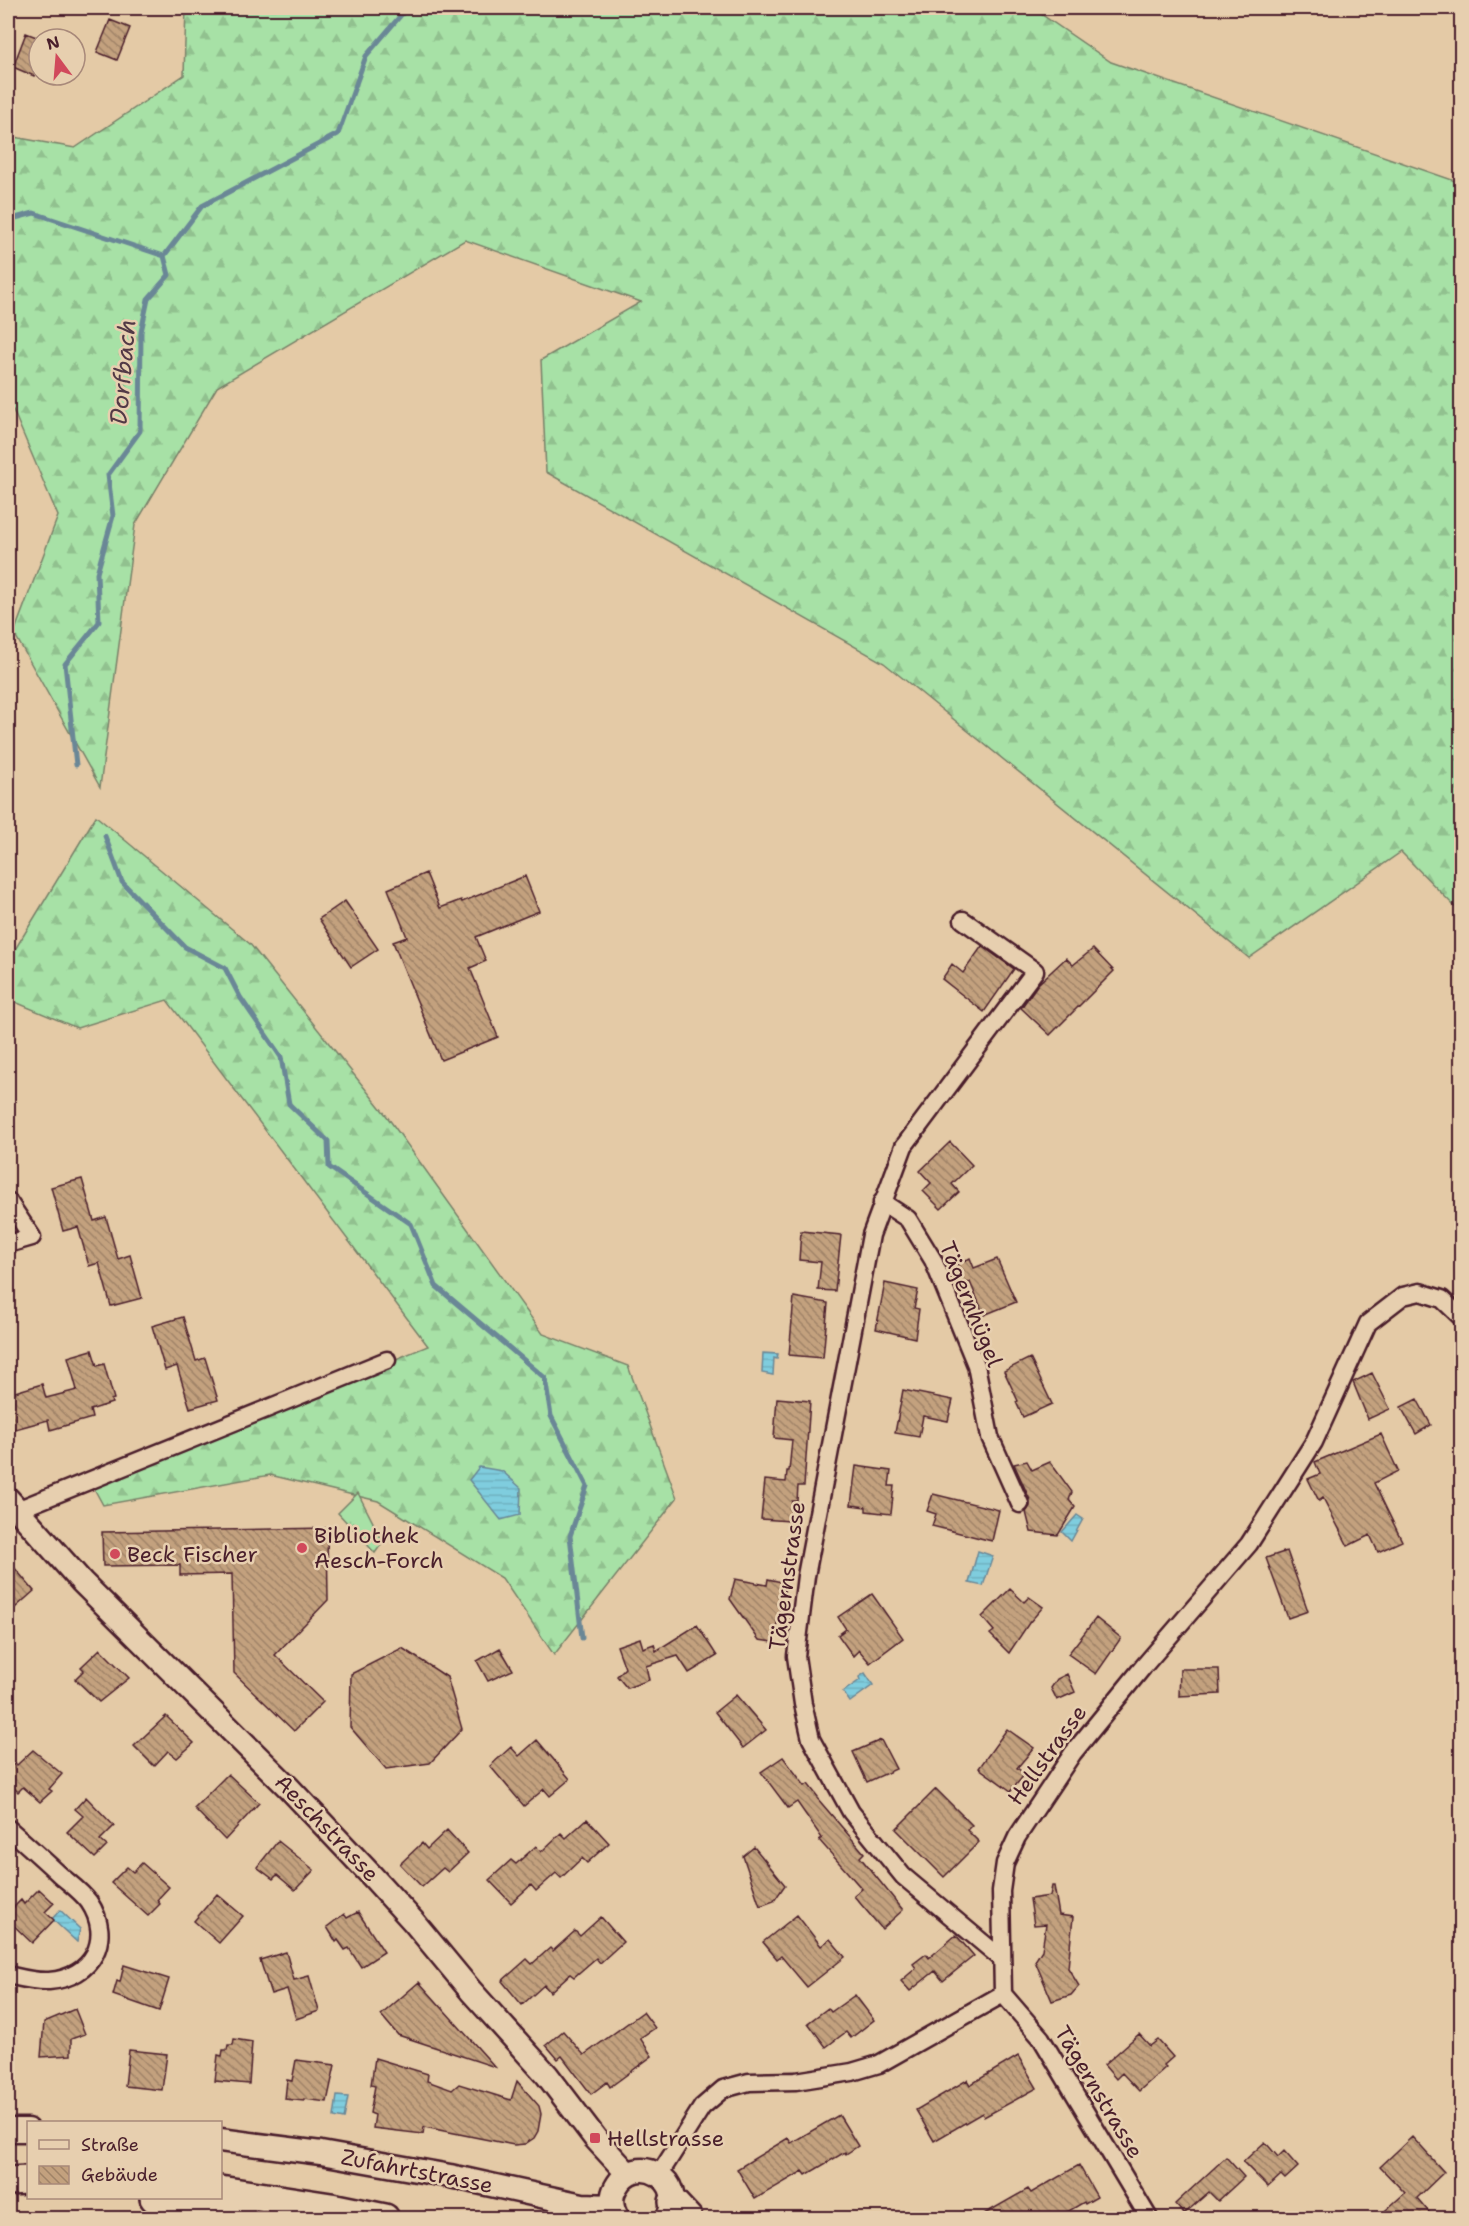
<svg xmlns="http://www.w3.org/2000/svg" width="1469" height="2226" viewBox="0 0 1469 2226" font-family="'Shantell Sans',sans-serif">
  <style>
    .forest { fill: url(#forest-firs); stroke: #788068; stroke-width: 1.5 }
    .park { fill: url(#park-tufts); stroke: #788068; stroke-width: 1.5 }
    .water { fill: url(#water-rules); stroke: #6a8796; stroke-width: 1.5 }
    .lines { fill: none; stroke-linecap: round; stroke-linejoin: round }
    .stream { stroke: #6a8796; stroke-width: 5 }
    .building { fill: url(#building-back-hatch); stroke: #4a1f2b; stroke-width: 1.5 }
    .minor-casing { stroke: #4a1f2b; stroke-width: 21 }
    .secondary-casing { stroke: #4a1f2b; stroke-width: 27 }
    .trunk-casing { stroke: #4a1f2b; stroke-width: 32 }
    .minor { stroke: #e7cfaf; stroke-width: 16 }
    .secondary { stroke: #e7cfaf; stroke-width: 22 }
    .trunk { stroke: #e7cfaf; stroke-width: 27 }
    .poi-dot { fill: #d1495b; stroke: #e7cfaf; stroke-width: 2 }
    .labels { text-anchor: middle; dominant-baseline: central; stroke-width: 5; stroke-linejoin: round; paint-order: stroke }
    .street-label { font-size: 22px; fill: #4a1f2b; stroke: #e7cfaf }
    .poi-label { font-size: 22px; fill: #4a1f2b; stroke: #e7cfaf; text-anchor: start }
    .water-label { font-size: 24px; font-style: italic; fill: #523946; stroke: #e7cfaf }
  </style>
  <defs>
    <pattern id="forest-firs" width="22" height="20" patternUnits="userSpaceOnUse" patternTransform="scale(1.5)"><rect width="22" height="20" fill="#a7e1a6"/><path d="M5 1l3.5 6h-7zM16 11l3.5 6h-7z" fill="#91c18f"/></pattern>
    <pattern id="park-tufts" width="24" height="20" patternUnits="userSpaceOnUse" patternTransform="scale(1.5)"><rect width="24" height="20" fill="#a7e1a6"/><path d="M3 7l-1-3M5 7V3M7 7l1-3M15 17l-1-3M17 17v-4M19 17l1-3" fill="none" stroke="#91c18f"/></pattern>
    <pattern id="water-rules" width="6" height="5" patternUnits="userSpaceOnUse" patternTransform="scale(1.5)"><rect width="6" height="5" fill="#7fcdde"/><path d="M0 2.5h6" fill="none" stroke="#6fb0bf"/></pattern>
    <pattern id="building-back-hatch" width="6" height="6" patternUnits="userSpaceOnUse" patternTransform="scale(1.5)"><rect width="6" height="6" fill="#c3a17e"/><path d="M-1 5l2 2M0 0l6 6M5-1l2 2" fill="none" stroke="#a08367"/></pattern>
  </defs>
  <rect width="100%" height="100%" fill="#e4caa6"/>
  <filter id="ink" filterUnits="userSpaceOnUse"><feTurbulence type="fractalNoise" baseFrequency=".0167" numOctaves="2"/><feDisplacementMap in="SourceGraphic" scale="12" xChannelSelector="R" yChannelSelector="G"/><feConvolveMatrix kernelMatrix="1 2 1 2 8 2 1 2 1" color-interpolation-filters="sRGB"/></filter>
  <g filter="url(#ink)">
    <path class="forest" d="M186 8H1032L1111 62 1461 183V913L1401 852 1249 958 884 663 546 472 541 360 641 302 465 240 217 387 135 525 100 787 14 633 58 516 13 410 8 408V136L75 148 184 75Z
      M96 816 250 944 386 1115 543 1334 628 1366 677 1498 554 1655 502 1578 378 1501 270 1475 103 1505 91 1483 428 1346 167 1000 77 1028 8 999V961Z"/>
    <path class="park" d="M358 1493 383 1542 375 1553 338 1513Z"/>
    <path class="water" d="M763 1353 778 1354 777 1359 774 1358 773 1375 762 1373Z
      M479 1467 502 1471 521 1488 520 1515 501 1520 469 1480Z
      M1077 1515 1083 1519 1071 1541 1062 1532Z
      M978 1551 993 1556 983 1586 969 1583Z
      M865 1673 873 1685 850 1702 843 1692 860 1680 859 1677Z
      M60 1910 80 1929 77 1942 52 1919Z
      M337 2096 348 2097 344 2119 334 2117Z"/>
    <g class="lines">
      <path class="stream" d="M8 220 34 213 164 256
        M76 765 65 664 99 622 97 573 113 516 108 475 140 431 141 332 148 299 169 275 164 256 202 206 338 134 366 56 407 8
        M105 836 122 882 185 947 225 968 240 997 281 1057 289 1104 328 1141 329 1167 411 1224 436 1286 545 1378 551 1416 587 1486 570 1536 582 1638"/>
    </g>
    <path class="building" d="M110 20 130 28 117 60 97 52Z
      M26 33 39 38V64L34 76 13 67Z
      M426 873 440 908 461 900 462 902 525 876 539 911 476 937 486 961 470 968 498 1037 441 1060 393 942 407 937 388 889Z
      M345 901 378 949 351 967 319 919Z
      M982 946 1014 969 984 1012 942 979 952 964 963 973Z
      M1093 949 1114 971 1050 1035 1021 1008 1038 984 1066 958 1073 965Z
      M950 1142 972 1165 952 1184 959 1192 941 1209 923 1191 931 1183 920 1171Z
      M82 1179 94 1221 106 1217 118 1259 130 1255 142 1298 111 1306 99 1263 89 1266 78 1227 63 1231 51 1187Z
      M801 1231 841 1235 835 1291 818 1290 821 1262 799 1260Z
      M970 1258 974 1268 997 1259 1016 1302 984 1315 970 1282 958 1287 949 1269Z
      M885 1283 918 1290 914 1308 919 1309 915 1338 876 1329Z
      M794 1297 828 1303 823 1358 789 1355Z
      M183 1317 196 1361 205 1358 218 1400 190 1408 177 1366 165 1370 152 1326Z
      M92 1350 97 1366 104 1364 114 1399 111 1400 112 1403 90 1410 92 1418 50 1430 48 1420 8 1431V1394L42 1384 46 1398 77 1390 68 1357Z
      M1030 1358 1052 1404 1023 1417 1016 1402 1018 1401 1004 1371Z
      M1372 1373 1390 1409 1368 1419 1353 1382Z
      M903 1390 953 1400 948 1421 923 1416 919 1437 895 1433Z
      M777 1398 810 1401 804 1486H798L797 1501H792L790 1521 761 1519 765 1480 786 1482 787 1471H789L792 1440 774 1438Z
      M1417 1399 1431 1425 1416 1434 1401 1407Z
      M1381 1434 1398 1471 1374 1483 1402 1541 1378 1552 1370 1535 1348 1546 1323 1498 1319 1501 1308 1479 1320 1474 1315 1462Z
      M1027 1461 1032 1470 1050 1462 1072 1492 1069 1500 1075 1507 1058 1535 1031 1532 1026 1512 1030 1506V1500L1014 1464Z
      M856 1466 891 1471 889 1486H894L891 1514 866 1511V1507L851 1505Z
      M933 1494 999 1510 992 1541 932 1526 936 1514 927 1511Z
      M327 1528 328 1600 275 1655 323 1702 294 1731 234 1673 232 1574 180 1575V1565L103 1566 102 1532Z
      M1287 1551 1308 1611 1288 1618 1266 1558Z
      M8 1560 34 1591 8 1614Z
      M735 1579 767 1585 768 1579 786 1583 773 1642 759 1640 730 1599Z
      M1010 1589 1024 1602 1029 1597 1043 1607 1029 1623 1009 1653 990 1634 994 1631 982 1617Z
      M872 1594 903 1638 870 1663 859 1650 853 1656 838 1635 846 1629 838 1617Z
      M1096 1618 1121 1638 1096 1674 1068 1654Z
      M697 1625 717 1656 689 1673 678 1656 646 1666 649 1680 627 1688 617 1676 625 1668 617 1646 640 1638 643 1648 654 1644 656 1651Z
      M402 1648 447 1677 462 1729 430 1763 386 1769 350 1727 351 1674Z
      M500 1648 513 1670 488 1681 477 1661Z
      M100 1649 129 1678 99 1702 75 1679 84 1670 81 1667Z
      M1180 1669H1219L1220 1694 1179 1696Z
      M1067 1674 1075 1692 1057 1700 1051 1688 1057 1679Z
      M736 1695 766 1730 743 1748 715 1712Z
      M166 1716 194 1743 177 1758 168 1751 154 1766 134 1746Z
      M1007 1729 1034 1748 1017 1768 1025 1774 1011 1791 979 1768Z
      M537 1740 570 1779 550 1796 544 1789 524 1806 490 1766 511 1747 519 1756Z
      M881 1740 896 1769 867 1782 853 1752Z
      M33 1750 62 1774 49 1789 52 1791 40 1802 23 1787 18 1792 8 1782V1771L15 1763 17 1765Z
      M783 1757 805 1786 808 1784 818 1797 817 1798 864 1853 860 1857 903 1910 882 1929 854 1896 862 1889 819 1840 822 1838 797 1802 788 1808 761 1772Z
      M228 1774 259 1803 225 1840 194 1808Z
      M936 1789 972 1825 967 1830 979 1842 944 1877 896 1829Z
      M86 1797 114 1826 100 1840 107 1846 95 1858 67 1832 83 1816 75 1809Z
      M587 1819 609 1843 587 1863 582 1858 561 1878 556 1873 536 1891 531 1885 511 1903 489 1880 511 1860 516 1864 536 1846 541 1852 561 1833 566 1838Z
      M447 1830 468 1853 448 1872 443 1868 422 1887 400 1864 422 1843 427 1849Z
      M278 1841 314 1870 295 1890 277 1875 273 1879 257 1867Z
      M754 1847 785 1885 774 1901 760 1906 743 1856Z
      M142 1863 169 1887 157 1900 160 1904 148 1916 111 1883 127 1867 133 1872Z
      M1052 1886H1054L1059 1915 1073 1917 1068 1968 1079 1986 1071 1995 1052 2001 1035 1961 1042 1950 1046 1924 1034 1925 1030 1899 1050 1896Z
      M39 1889 54 1903 45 1912 54 1920 32 1943 9 1921 13 1916 9 1912 21 1900 24 1904Z
      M217 1894 243 1916 219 1943 194 1921Z
      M358 1912 384 1952 361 1967 349 1948 345 1950 338 1940 336 1942 327 1927 344 1914 347 1918Z
      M797 1915 821 1946 830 1939 845 1957 807 1987 781 1956 777 1959 763 1942Z
      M601 1917 623 1942 600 1963 596 1958 574 1977 570 1974 550 1992 544 1985 522 2005 502 1981 527 1959 532 1964 550 1948 553 1951 575 1931 580 1936Z
      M956 1935 974 1956 943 1981 935 1971 910 1991 901 1981 916 1968 913 1964 926 1954 929 1958Z
      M286 1952 294 1980 309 1976 319 2011 296 2019 287 1989 271 1994 260 1960Z
      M124 1965 169 1979 159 2011 113 1995 117 1981 120 1982Z
      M419 1982 495 2067 398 2035 381 2015Z
      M855 1995 874 2020 851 2038 846 2032 826 2047 808 2023 828 2008 831 2012Z
      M75 2009 85 2034 71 2039V2055L41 2057 44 2022Z
      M643 2012 655 2028 640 2038 652 2056 610 2087 607 2082 591 2094 562 2056 558 2059 546 2045 563 2031 584 2055Z
      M1139 2034 1150 2046 1158 2040 1173 2057 1164 2065 1166 2067 1139 2091 1122 2073 1116 2079 1104 2065Z
      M234 2039 252 2042 249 2084 215 2081 218 2055 222 2056 223 2050H227L228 2045H233Z
      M129 2050 167 2054 162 2090 125 2086Z
      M1018 2056 1037 2088 984 2117 982 2113 934 2141 916 2110 967 2080 970 2085Z
      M375 2058 428 2074 427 2081 452 2090 459 2084 511 2100 517 2081 539 2106 541 2114 538 2131 534 2138 525 2144 514 2145 424 2127 423 2134 373 2128 375 2115 370 2113 375 2086 371 2085Z
      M296 2060 335 2065 327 2102 304 2099V2101L285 2099 287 2080 292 2081Z
      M839 2115 858 2146 846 2154 845 2152 806 2175 803 2171 755 2199 737 2169 788 2138 791 2143Z
      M1412 2137 1444 2172 1417 2198 1434 2218H1377L1405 2193 1380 2167Z
      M1265 2142 1278 2157 1284 2151 1298 2167 1285 2179 1281 2175 1268 2187 1243 2162Z
      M1226 2157 1244 2177 1218 2201 1209 2192 1184 2214 1175 2204Z
      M1079 2165 1097 2197 1085 2204 1084 2202 1057 2218H977L1028 2189 1031 2193Z"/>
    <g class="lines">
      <defs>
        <path id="minor" d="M963 920 1035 971 904 1146 871 1235 806 1576 796 1656 803 1704 811 1739 851 1812 903 1876 1002 1959
          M8 1201 32 1237 8 1244
          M882 1202 908 1219 933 1260 976 1365 990 1437 1020 1504
          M17 1510 387 1360
          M8 1828C25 1843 42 1858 59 1874 69 1883 81 1891 89 1902 114 1939 92 1978 49 1981 35 1982 21 1978 8 1975
          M1003 1994 1001 1891 1005 1863 1017 1837 1073 1753 1143 1667 1249 1544 1314 1442 1368 1323 1403 1296 1420 1292 1442 1299 1462 1318
          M1003 1994 1041 2038 1149 2218
          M659 2175 702 2107 723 2089 749 2082 796 2081 852 2072 879 2064 1003 1994"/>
        <path id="secondary" d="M8 1499 82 1582 288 1787 372 1876 413 1921 471 1991 547 2075 595 2138 628 2174
          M8 2130H28
          M220 2140 321 2153 450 2176 582 2205 613 2206
          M618 2218C612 2209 610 2197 616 2187 636 2150 690 2180 667 2218"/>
        <path id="trunk" d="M8 2181 28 2180
          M220 2190 331 2207 385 2218
          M154 2198 242 2207
          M673 2202 688 2218"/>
      </defs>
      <use href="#minor" class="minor-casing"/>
      <use href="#secondary" class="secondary-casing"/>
      <use href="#trunk" class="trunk-casing"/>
      <use href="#minor" class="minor"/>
      <use href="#secondary" class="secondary"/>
      <use href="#trunk" class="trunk"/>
    </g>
  </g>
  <g class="poi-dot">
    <circle cx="302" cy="1548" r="6"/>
    <circle cx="115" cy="1554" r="6"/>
    <rect x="589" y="2132" width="12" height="12" rx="3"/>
  </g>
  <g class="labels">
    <g class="street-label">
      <text transform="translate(971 1304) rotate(68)">Tägernhügel</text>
      <text transform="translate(787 1576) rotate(-82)">Tägernstrasse</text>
      <text transform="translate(1047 1755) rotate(-54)">Hellstrasse</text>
      <text transform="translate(327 1828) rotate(46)">Aeschstrasse</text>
      <text transform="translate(1099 2092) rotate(59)">Tägernstrasse</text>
      <text transform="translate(417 2171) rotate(11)">Zufahrtstrasse</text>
    </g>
    <g class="poi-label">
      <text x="314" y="1535">Bibliothek<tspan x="314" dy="25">Aesch-Forch</tspan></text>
      <text x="127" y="1554">Beck Fischer</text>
      <text x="607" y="2138">Hellstrasse</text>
    </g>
    <g class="water-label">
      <text transform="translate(123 372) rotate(-85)">Dorfbach</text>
    </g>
  </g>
  <rect width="1469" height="2226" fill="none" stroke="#e7cfaf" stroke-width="30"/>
  <rect x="15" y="15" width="1439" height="2196" fill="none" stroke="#4a1f2b" stroke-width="2" filter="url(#ink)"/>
  <rect x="27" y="2121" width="195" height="78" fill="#e7cfaf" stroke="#a8897a" stroke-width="1.5"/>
  <rect x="39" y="2140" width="30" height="9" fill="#e7cfaf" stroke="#a8897a" stroke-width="1.5"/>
  <text x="81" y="2151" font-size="18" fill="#4a1f2b">Straße</text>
  <rect x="39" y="2166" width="30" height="18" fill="url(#building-back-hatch)" stroke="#a8897a" stroke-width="1.5"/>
  <text x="81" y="2181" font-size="18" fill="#4a1f2b">Gebäude</text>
  <g transform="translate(57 57) rotate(344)"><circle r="28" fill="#e7cfaf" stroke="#a8897a" stroke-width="1.5"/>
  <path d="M0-4.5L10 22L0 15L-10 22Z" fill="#d1495b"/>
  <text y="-9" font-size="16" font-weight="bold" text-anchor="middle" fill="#4a1f2b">N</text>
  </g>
</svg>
